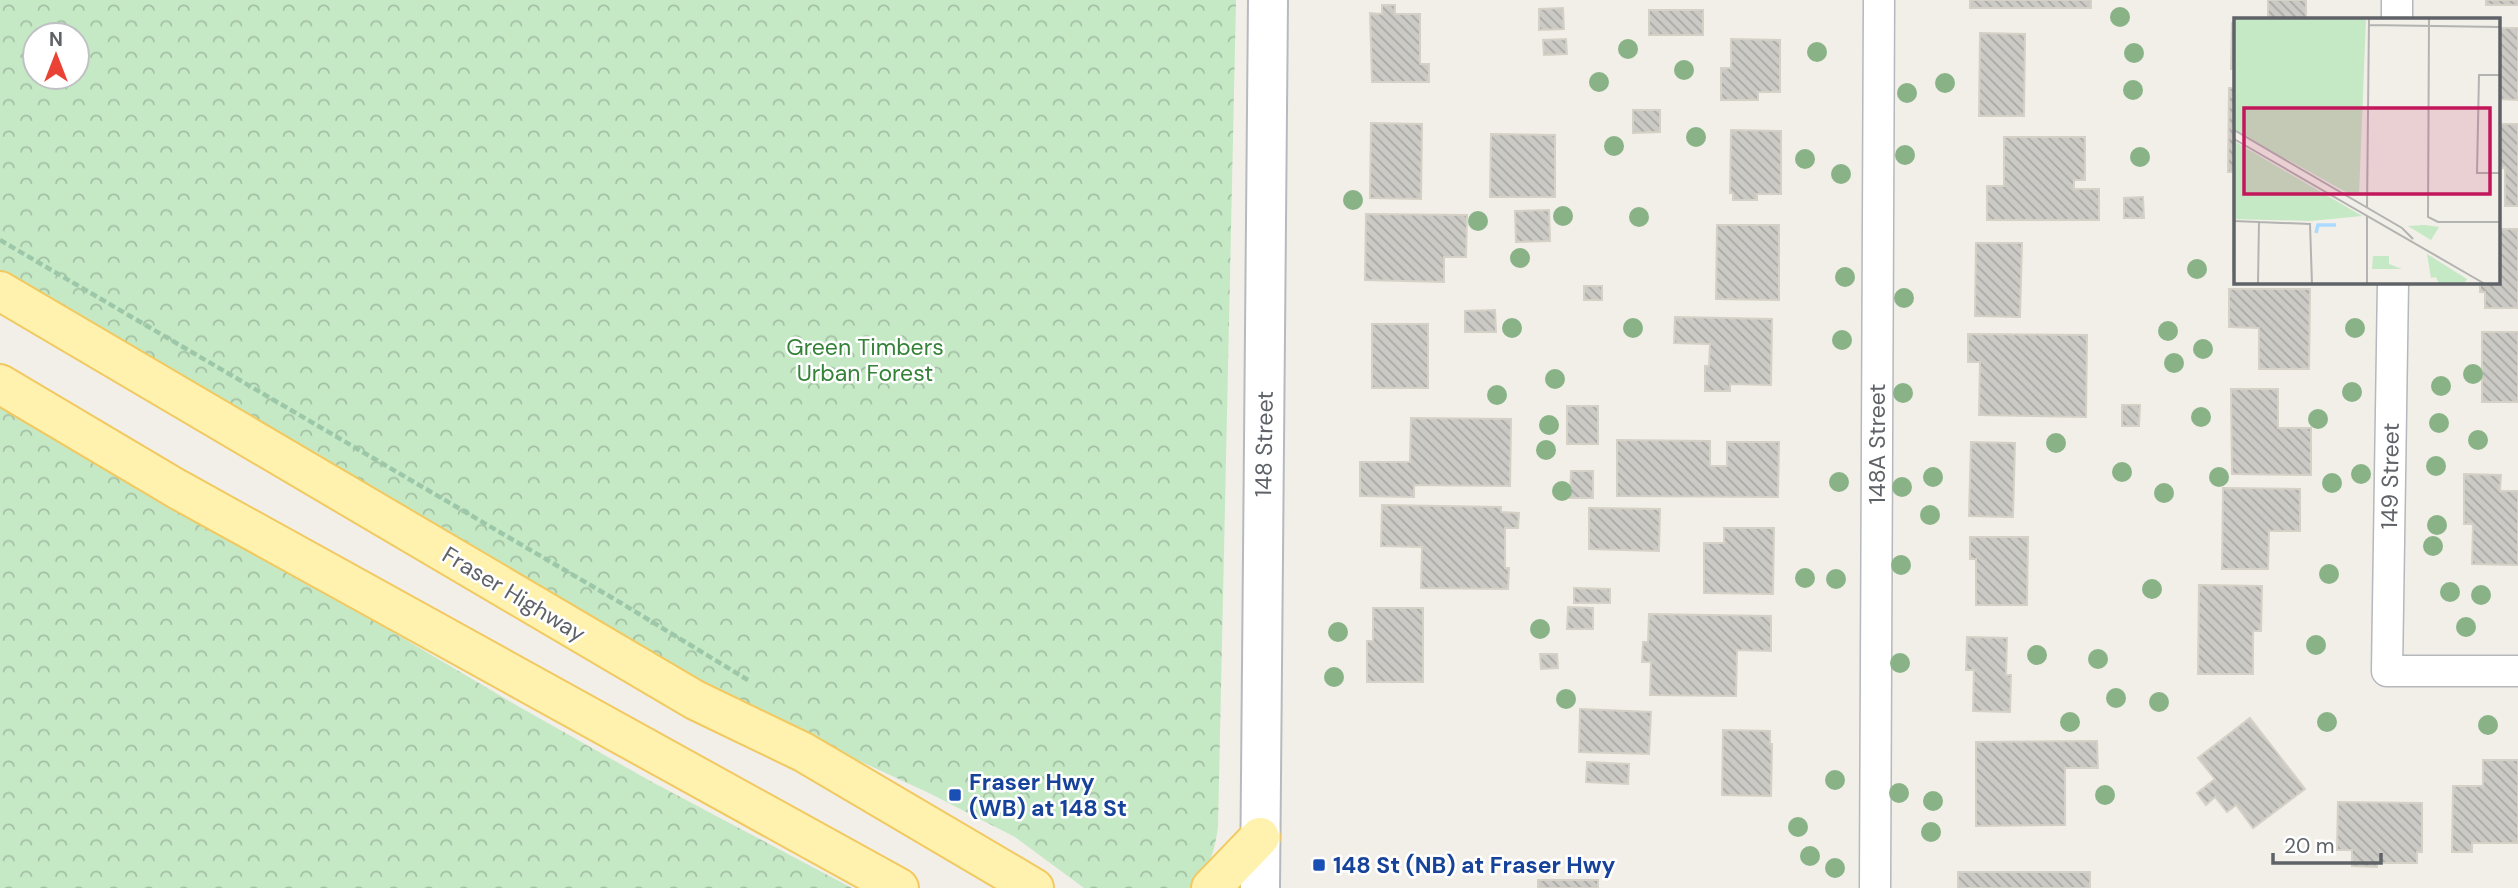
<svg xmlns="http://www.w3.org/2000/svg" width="2518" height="888" viewBox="0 0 2518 888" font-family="'DM Sans',sans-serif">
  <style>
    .park { fill: url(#park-crowns); fill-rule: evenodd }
    .building { fill: url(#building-back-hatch); stroke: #d6d1c6; stroke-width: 2 }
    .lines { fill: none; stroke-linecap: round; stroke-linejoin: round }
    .minor-casing { stroke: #b5b8bc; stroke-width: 33 }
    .secondary-casing { stroke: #b6babf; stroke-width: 42 }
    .primary-casing { stroke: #f2c960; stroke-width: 42 }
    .path { stroke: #9cc7a9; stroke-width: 4.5; stroke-dasharray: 7 3.5; stroke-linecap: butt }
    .minor { stroke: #fff; stroke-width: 30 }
    .secondary { stroke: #fff; stroke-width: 38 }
    .primary { stroke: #fff2af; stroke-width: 38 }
    .tree { fill: #89b387 }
    .transit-dot { fill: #1a4fb4; stroke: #fff; stroke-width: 2.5 }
    .labels { text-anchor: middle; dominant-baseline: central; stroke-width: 5; stroke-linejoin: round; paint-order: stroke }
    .park-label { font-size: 23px; fill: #348238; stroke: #fff }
    .street-label { font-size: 23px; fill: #5f6368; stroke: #fff }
    .transit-label { font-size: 23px; font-weight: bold; fill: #164399; stroke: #fff; text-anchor: start }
    .inset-river { fill: none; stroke: #aadaff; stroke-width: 3.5 }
    .inset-road { fill: none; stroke: #b3b3b1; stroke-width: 2 }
    .view { fill: #c2185b; fill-opacity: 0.15; stroke: #c2185b; stroke-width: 3.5 }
    .inset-edge { fill: none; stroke: #5f6368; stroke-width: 3.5 }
  </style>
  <defs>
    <pattern id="park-crowns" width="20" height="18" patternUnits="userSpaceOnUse" patternTransform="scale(1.75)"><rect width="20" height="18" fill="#c5e8c5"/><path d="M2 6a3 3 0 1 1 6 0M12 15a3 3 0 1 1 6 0" fill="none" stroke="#a3c0a4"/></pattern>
    <pattern id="building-back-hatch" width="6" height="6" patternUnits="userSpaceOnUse" patternTransform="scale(1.75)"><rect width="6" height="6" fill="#cccac5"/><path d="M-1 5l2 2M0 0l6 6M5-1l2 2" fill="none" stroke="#a9a8a4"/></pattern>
  </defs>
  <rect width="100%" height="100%" fill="#f1efe8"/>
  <path class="park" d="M0 0H1236L1218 826C1215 851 1209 871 1191 888H1084L1015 837 929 793 801 734 662 663 0 285ZM35 35H77V77H35Z
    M0 399 516 705 652 782 852 888H0Z"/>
  <path class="building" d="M1970 0H2091V8H1970Z
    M2268 0H2306V19H2268Z
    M2486 0H2518V5H2486Z
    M1382 5H1395V14H1420V64H1429V82H1372L1370 13 1382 14Z
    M1563 8 1564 29 1539 30V9Z
    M1649 10H1703V35H1649Z
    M2232 23H2236V69H2231Z
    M2499 28H2518V100L2499 99Z
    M1980 33 2025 34 2024 116H1979Z
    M1566 39 1567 54 1544 55 1543 40Z
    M1731 39 1780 40V92H1758V100H1721V68H1731Z
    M2229 88H2236V172H2228Z
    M1633 110H1660V132L1633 133Z
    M1371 123 1422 124 1421 199 1370 198Z
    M2499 124H2518V206H2505V168H2499Z
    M1731 130 1781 131V194H1757V200H1733V193H1730Z
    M1491 134 1555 135V197H1490Z
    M2004 137H2085V180H2074V189H2099V220H1987V186H2004Z
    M2235 188H2236V270H2233Z
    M2143 197 2144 218H2124V198Z
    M1549 210 1550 241 1516 242 1515 211Z
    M1366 214 1467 215 1466 257H1444V282L1365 280Z
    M1717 225H1779V300L1716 299Z
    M2499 229H2518V308H2485V292H2480V282H2499Z
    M1976 243H2022L2020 317 1975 316Z
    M1584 286H1602V300H1584Z
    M2229 289H2310L2309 369H2259V328L2229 327Z
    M1495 310 1496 332H1465V311Z
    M1675 317 1772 319 1771 385 1730 384V391H1705V366H1709L1710 344 1674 343Z
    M1372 324H1428V388H1372Z
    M2482 332H2518V402H2482Z
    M1968 334 2087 335 2086 417 1979 415 1980 362H1968Z
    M2231 389H2278V428H2311V475L2232 474Z
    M2122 405H2140L2139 426H2122Z
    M1567 406H1598V444H1567Z
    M1411 418 1511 419 1510 486 1414 485V497L1360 496V462H1410Z
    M1617 440 1710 441V466H1727V442H1779L1778 497 1617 496Z
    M1971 442 2015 443 2013 517 1969 516Z
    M1571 471H1593V498H1570Z
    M2464 474 2501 475 2500 491H2518V565L2472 564 2473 524H2464Z
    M2223 488 2300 489V531H2269L2268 569H2222Z
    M1382 505 1501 507V512L1519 513 1518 528H1505V568H1509L1508 589 1421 588 1422 547 1381 546Z
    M1589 508 1660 509 1659 551 1589 549Z
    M1724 528H1774L1773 594 1704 593V543H1724Z
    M1970 537H2028L2027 605H1976V559H1970Z
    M2199 585 2262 586 2261 631H2253V674H2198Z
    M1574 588 1610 589V603H1574Z
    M1568 607 1593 608V629H1567Z
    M1373 608H1423V682H1367V641H1373Z
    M1649 614 1771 616V651L1737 650 1736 696 1650 695 1651 662H1642L1643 642H1648Z
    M1967 637 2007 638 2006 675H2011L2010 712 1973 711 1974 670H1966Z
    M1540 654H1557L1558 668 1541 669Z
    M1580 709 1651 712 1649 754 1579 752Z
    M2250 718 2305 789 2253 828 2236 805 2227 812 2215 797 2206 805 2197 793 2215 779 2198 758Z
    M1723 730 1770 731V744H1772L1771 796 1722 795Z
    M2097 741 2098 768H2065V825L1976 826V742Z
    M2483 760H2518V843H2472V852H2452L2453 786H2483Z
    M1587 762 1629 764 1628 784 1586 782Z
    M2338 802 2422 803V852H2417V863H2377V867L2352 866V850H2337Z
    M1958 872H2090V888H1958Z
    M1538 880H1598V888H1538Z"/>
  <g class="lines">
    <defs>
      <path id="minor" d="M2397 19V0
        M2393 282 2387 671H2518
        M1875 888 1879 0"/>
      <path id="secondary" d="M1260 888 1268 0"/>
      <path id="primary" d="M0 291 695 700 803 752 1034 888
        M0 384 177 489 899 888
        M1211 888 1260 837"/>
    </defs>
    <use href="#minor" class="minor-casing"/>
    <use href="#secondary" class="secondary-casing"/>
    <use href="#primary" class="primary-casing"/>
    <path class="path" d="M0 240 621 603 748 680"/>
    <use href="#minor" class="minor"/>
    <use href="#secondary" class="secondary"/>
    <use href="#primary" class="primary"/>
  </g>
  <g class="tree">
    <circle cx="2120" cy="17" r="10"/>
    <circle cx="1628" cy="49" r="10"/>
    <circle cx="1817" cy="52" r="10"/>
    <circle cx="2134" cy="53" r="10"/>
    <circle cx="1684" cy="70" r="10"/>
    <circle cx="1599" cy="82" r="10"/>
    <circle cx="1945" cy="83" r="10"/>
    <circle cx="2133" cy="90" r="10"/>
    <circle cx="1907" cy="93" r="10"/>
    <circle cx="1696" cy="137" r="10"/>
    <circle cx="1614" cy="146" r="10"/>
    <circle cx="1905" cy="155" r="10"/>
    <circle cx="2140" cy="157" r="10"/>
    <circle cx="1805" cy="159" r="10"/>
    <circle cx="1841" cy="174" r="10"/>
    <circle cx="1353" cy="200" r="10"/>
    <circle cx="1563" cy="216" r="10"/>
    <circle cx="1639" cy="217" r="10"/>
    <circle cx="1478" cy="221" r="10"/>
    <circle cx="1520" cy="258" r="10"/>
    <circle cx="2197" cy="269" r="10"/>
    <circle cx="1845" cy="277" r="10"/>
    <circle cx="1904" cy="298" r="10"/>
    <circle cx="1512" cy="328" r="10"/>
    <circle cx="1633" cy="328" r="10"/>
    <circle cx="2355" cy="328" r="10"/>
    <circle cx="2168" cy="331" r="10"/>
    <circle cx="1842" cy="340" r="10"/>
    <circle cx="2203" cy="349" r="10"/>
    <circle cx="2174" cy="363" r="10"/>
    <circle cx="2473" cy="374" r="10"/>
    <circle cx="1555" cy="379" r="10"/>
    <circle cx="2441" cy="386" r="10"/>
    <circle cx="2352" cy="392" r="10"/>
    <circle cx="1903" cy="393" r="10"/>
    <circle cx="1497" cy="395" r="10"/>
    <circle cx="2201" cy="417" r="10"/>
    <circle cx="2318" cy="419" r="10"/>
    <circle cx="2439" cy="423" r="10"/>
    <circle cx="1549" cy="425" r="10"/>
    <circle cx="2478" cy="440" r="10"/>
    <circle cx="2056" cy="443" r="10"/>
    <circle cx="1546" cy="450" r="10"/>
    <circle cx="2436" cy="466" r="10"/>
    <circle cx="2122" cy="472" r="10"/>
    <circle cx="2361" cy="474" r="10"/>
    <circle cx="1933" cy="477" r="10"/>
    <circle cx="2219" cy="477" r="10"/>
    <circle cx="1839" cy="482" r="10"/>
    <circle cx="2332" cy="483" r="10"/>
    <circle cx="1902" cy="487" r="10"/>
    <circle cx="1562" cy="491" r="10"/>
    <circle cx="2164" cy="493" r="10"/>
    <circle cx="1930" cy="515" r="10"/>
    <circle cx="2437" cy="525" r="10"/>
    <circle cx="2433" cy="546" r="10"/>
    <circle cx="1901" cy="565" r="10"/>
    <circle cx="2329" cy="574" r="10"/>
    <circle cx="1805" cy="578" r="10"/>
    <circle cx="1836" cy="579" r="10"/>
    <circle cx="2152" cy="589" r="10"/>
    <circle cx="2450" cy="592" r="10"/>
    <circle cx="2481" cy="595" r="10"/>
    <circle cx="2466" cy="627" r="10"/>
    <circle cx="1540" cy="629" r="10"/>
    <circle cx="1338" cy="632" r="10"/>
    <circle cx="2316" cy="645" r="10"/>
    <circle cx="2037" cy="655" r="10"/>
    <circle cx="2098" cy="659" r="10"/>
    <circle cx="1900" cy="663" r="10"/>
    <circle cx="1334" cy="677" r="10"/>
    <circle cx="2116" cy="698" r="10"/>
    <circle cx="1566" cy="699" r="10"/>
    <circle cx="2159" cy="702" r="10"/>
    <circle cx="2070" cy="722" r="10"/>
    <circle cx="2327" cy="722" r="10"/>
    <circle cx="2488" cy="725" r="10"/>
    <circle cx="1835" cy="780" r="10"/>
    <circle cx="1899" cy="793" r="10"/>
    <circle cx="2105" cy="795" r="10"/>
    <circle cx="1933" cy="801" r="10"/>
    <circle cx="1798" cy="827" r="10"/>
    <circle cx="1931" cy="832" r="10"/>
    <circle cx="1810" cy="856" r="10"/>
    <circle cx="1835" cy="868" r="10"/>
  </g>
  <g class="transit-dot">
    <rect x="948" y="788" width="14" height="14" rx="3.5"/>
    <rect x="1312" y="858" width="14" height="14" rx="3.5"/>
  </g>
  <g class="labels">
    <g class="park-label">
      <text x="865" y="347">Green Timbers<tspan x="865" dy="26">Urban Forest</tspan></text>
    </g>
    <g class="street-label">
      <text transform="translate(1264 444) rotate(-89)">148 Street</text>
      <text transform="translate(1877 444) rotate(-90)">148A Street</text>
      <text transform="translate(2390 476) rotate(-89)">149 Street</text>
      <text transform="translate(514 594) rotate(31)">Fraser Highway</text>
    </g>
    <g class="transit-label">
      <text x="969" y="782">Fraser Hwy<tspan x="969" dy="26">(WB) at 148 St</tspan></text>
      <text x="1333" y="865">148 St (NB) at Fraser Hwy</text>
    </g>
  </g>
  <g transform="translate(2234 18)">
    <rect width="266" height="266" fill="#f1efe8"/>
    <path d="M191 207 205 209 197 222 174 208ZM193 236 233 261 230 266H205L202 259 197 260ZM139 238H155V246L168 251H138Z" fill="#c5e8c5"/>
    <path d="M0 0H132L125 177 119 178 0 112ZM0 123 128 198 76 203 0 201Z" fill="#c5e8c5"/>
    <path class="inset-river" d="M82 215 84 207H102"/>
    <path class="inset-road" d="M195 0 194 199 204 204H266M135 7 266 9M266 57H245L243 155H266M0 112 168 210 179 221M0 121 251 266M133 189 135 0M0 203 76 206 78 266M24 266 25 203M133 266V198"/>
    <path class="view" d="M10 90H256V176H10Z"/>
    <rect width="266" height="266" class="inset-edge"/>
  </g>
  <g transform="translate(56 56)"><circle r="33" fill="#ffffff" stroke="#bfc1c3" stroke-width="2"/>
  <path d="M0-5L12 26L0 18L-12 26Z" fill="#ea4335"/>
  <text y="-10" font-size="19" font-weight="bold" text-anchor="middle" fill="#5f6368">N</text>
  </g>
  <path d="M2273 853v10h108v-10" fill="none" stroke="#5f6368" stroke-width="3.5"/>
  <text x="2284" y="853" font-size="21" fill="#5f6368" stroke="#ffffff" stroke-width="5" paint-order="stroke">20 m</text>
</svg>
